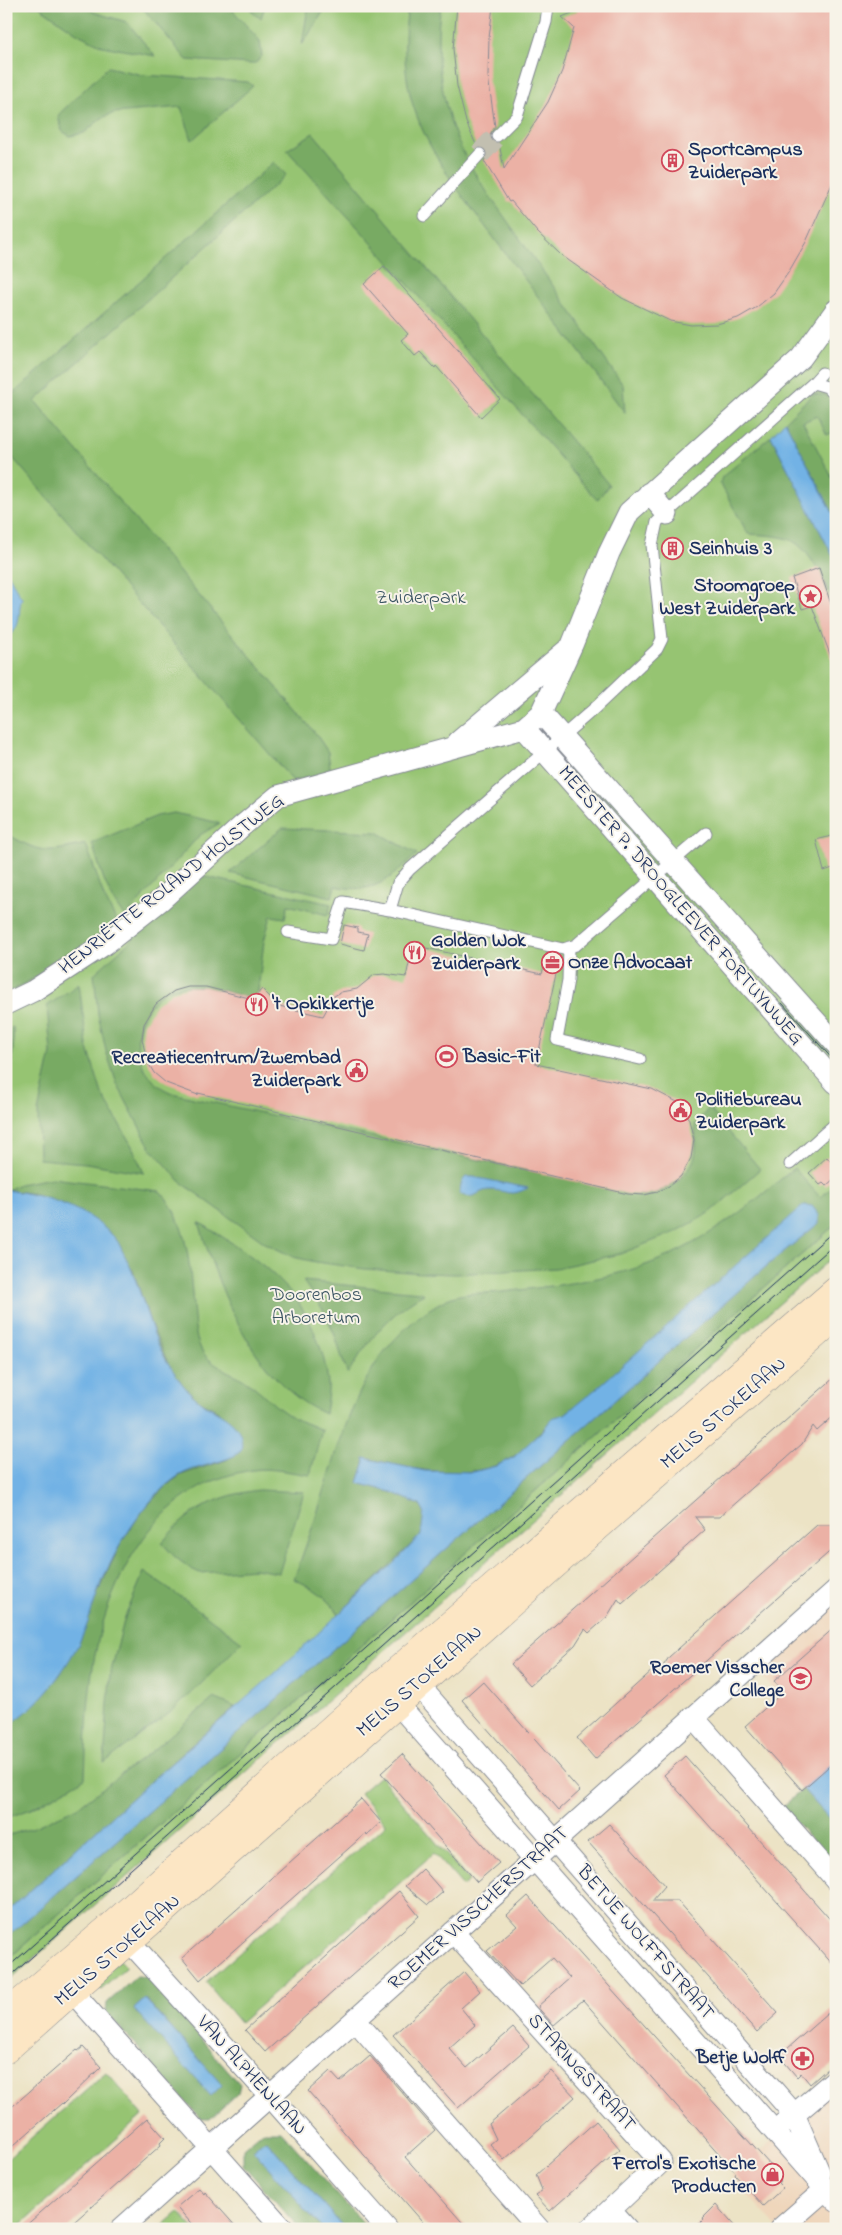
<svg xmlns="http://www.w3.org/2000/svg" width="842" height="2235" viewBox="0 0 842 2235" font-family="'Indie Flower',sans-serif">
  <style>
    .built { fill: #efd6bb }
    .green { fill: #96c472; stroke: #587a68 }
    .forest { fill: #78aa64; stroke: #4a6c61; fill-rule: evenodd }
    .water { fill: #72b2e5; stroke: #4670a2 }
    .building { fill: #ebb1a5 }
    .lines { fill: none; stroke-linecap: round; stroke-linejoin: round }
    .street-tunnel { stroke: #c2bfb0; stroke-width: 21; stroke-dasharray: 21 11; stroke-linecap: butt }
    .lane-casing { stroke: #848992; stroke-width: 13 }
    .street-casing { stroke: #848992; stroke-width: 23 }
    .secondary-casing { stroke: #848992; stroke-width: 29 }
    .lane { stroke: #fff; stroke-width: 11 }
    .street { stroke: #fff; stroke-width: 21 }
    .secondary { stroke: #fce6c4; stroke-width: 28 }
    .tram { stroke: #1b2f5e; stroke-width: 1 }
    .labels { text-anchor: middle; dominant-baseline: central; stroke-width: 4; stroke-linejoin: round; paint-order: stroke }
    .poi-label { font-size: 20px; font-weight: bold; fill: #1b2f5e; stroke: #f7f3e8; text-anchor: start }
    .park-label { font-size: 20px; fill: #3a5463; stroke: #f7f3e8 }
    .street-label { font-size: 20px; fill: #1b2f5e; stroke: #f7f3e8 }
  </style>
  <rect width="100%" height="100%" fill="#f7f3e8"/>
  <filter id="ink" filterUnits="userSpaceOnUse"><feTurbulence type="fractalNoise" baseFrequency=".02" numOctaves="2"/><feDisplacementMap in="SourceGraphic" scale="10" xChannelSelector="R" yChannelSelector="G"/><feConvolveMatrix kernelMatrix="1 2 1 2 8 2 1 2 1" color-interpolation-filters="sRGB"/></filter>
  <filter id="wash" filterUnits="userSpaceOnUse"><feTurbulence type="fractalNoise" baseFrequency=".0096" numOctaves="4" result="noise"/><feDisplacementMap in="SourceGraphic" scale="20" xChannelSelector="R" yChannelSelector="G"/><feGaussianBlur stdDeviation="1.12" result="paint"/><feColorMatrix in="noise" values="0 0 0 0 0 0 0 0 0 0 0 0 0 0 0 0 0 1.4 0 .05"/><feComposite in="paint" operator="in"/></filter>
  <g filter="url(#wash)">
    <rect width="100%" height="100%" fill="#ece3c5"/>
    <path class="built" d="M836 1590V1760L752 1665Z
      M836 2085V2229H778L731 2176Z"/>
    <path class="green" d="M6 6H836V1190L6 1923Z
      M836 1224V1254L6 1983V1961Z
      M380 1776 469 1881 463 1886 434 1853 240 2023 206 1982 386 1825 360 1793Z
      M120 1960 127 1967 101 1990 94 1982Z
      M106 2072 143 2115 16 2229H6V2160Z
      M179 2212 194 2229H159Z"/>
    <path class="forest" d="M38 6H89L93 12 127 22 155 56 103 46 78 34Z
      M141 6H229L260 41 262 56 257 62 252 64 187 60Z
      M248 6H265L261 18 255 15Z
      M310 6H327L302 45 307 13Z
      M408 6H441C434 46 440 88 452 126 466 167 496 204 520 239 554 288 589 336 623 385L625 413C584 358 543 303 502 249 470 205 433 163 415 111 403 77 403 42 408 6Z
      M108 67 143 75 248 82 253 86 192 140 181 107 114 113 102 118 84 133 70 136 62 131 58 116 61 112Z
      M313 133 609 485 597 500 362 232 287 150Z
      M274 162 286 175 35 401 316 734 328 752 331 774 293 781 6 450V400Z
      M813 394 826 395 836 411V431L827 435 817 416 803 422 836 485V519L785 421Z
      M771 436 836 562V606C826 586 810 546 788 539 776 535 761 535 748 534L720 483 722 477Z
      M174 813 220 823 200 835 125 917C107 896 100 868 92 843L157 816Z
      M282 828 377 832 417 854C388 880 376 895 335 886L332 897 230 873Z
      M9 835C43 855 48 852 86 844L104 897 117 922C82 949 46 972 6 994V837Z
      M202 876 331 904 328 915 288 905 285 918 271 916 264 941 257 1000C232 994 200 981 174 988 163 991 157 997 150 1006 130 1033 134 1070 164 1089 173 1094 187 1096 197 1099L646 1196C665 1191 689 1177 695 1156 697 1147 695 1134 695 1124L709 1108 760 1169 711 1212 676 1232 620 1254 556 1268 455 1274 423 1273 365 1269 316 1262 293 1257 265 1243 182 1183 150 1147 117 1084 106 1051 98 1014 94 974Z
      M79 984 87 1045 102 1094 132 1146 144 1173 86 1163 39 1159 38 1112 51 1053 47 1006Z
      M13 1027C14 1048 13 1063 6 1083V1031Z
      M794 1168 820 1197 836 1185V1224L6 1961V1938L770 1263 819 1223 565 1414C543 1422 532 1445 513 1457 469 1485 411 1468 364 1458L365 1461 358 1483C372 1487 418 1497 424 1511 426 1518 423 1527 421 1535L339 1614C328 1597 312 1587 294 1579 303 1553 313 1527 321 1501 338 1449 351 1396 384 1352 401 1331 422 1311 447 1299 464 1291 484 1294 502 1292 548 1287 596 1281 640 1267 700 1247 747 1208 794 1168Z
      M52 1178 160 1191C188 1221 190 1267 193 1306 195 1322 194 1340 204 1354 216 1369 237 1374 252 1385 264 1394 274 1406 287 1414 298 1421 311 1425 322 1430L310 1475C293 1473 271 1467 253 1470 164 1483 118 1561 98 1641 87 1686 87 1732 85 1778L31 1809 6 1818V1727L40 1698 59 1676 121 1543 143 1510 166 1486 181 1475 226 1460 241 1451 218 1411 197 1399 183 1385 170 1367 150 1322 133 1270 36 1194 8 1190 19 1184Z
      M199 1222C229 1241 261 1260 285 1286 308 1310 325 1350 328 1383 329 1393 326 1404 325 1414 255 1383 219 1292 199 1222Z
      M303 1281 420 1292 424 1294C391 1311 368 1341 349 1372L347 1373 334 1333 324 1311Z
      M259 1490 304 1492 279 1573 255 1569 200 1573 191 1569 175 1557 162 1543C188 1510 218 1495 259 1490Z
      M144 1572 200 1611 242 1642 196 1689 171 1712 104 1763 110 1675 125 1617Z
      M214 1698 235 1707 137 1793 6 1913V1836L32 1828 78 1807 153 1750Z
      M803 1789 836 1826V1867L782 1807Z
      M137 1976 147 1977 240 2084 238 2093 210 2119H201L106 2012 107 2003ZM146 1999 221 2085 212 2095 134 2009Z
      M263 2131H281L368 2229H345L266 2140 253 2150 323 2229H300L243 2165V2148Z"/>
    <path class="water" d="M785 421 836 519V562L771 436Z
      M6 572C12 577 15 590 22 598 17 611 23 631 6 636Z
      M466 1177H473L528 1188C507 1198 510 1190 490 1190 477 1190 476 1201 460 1194 460 1188 461 1181 466 1177Z
      M6 1190C45 1195 87 1208 115 1238 119 1242 121 1249 124 1254 144 1291 148 1335 172 1369 179 1380 186 1390 196 1398 215 1414 247 1420 241 1451L234 1456C217 1464 196 1466 180 1475 147 1495 115 1549 101 1584 93 1603 89 1624 80 1641 63 1674 38 1707 6 1727Z
      M804 1205 812 1206 819 1215V1223L770 1263 6 1938V1913L137 1793 273 1675 395 1562 421 1535 424 1512 420 1505 391 1492 358 1483 365 1461 364 1458 425 1471 473 1472 496 1466 514 1457 544 1429 552 1418 565 1414 597 1388Z
      M836 1760V1826L803 1789Z
      M145 1999 222 2085 211 2096 134 2009Z
      M266 2140 345 2229H323L253 2150 257 2145Z"/>
    <g id="blocks">
      <path class="building" d="M457 6H493L489 38 488 76 495 127 490 134V137L492 142 499 143 504 169 548 102 562 71 574 28 562 17 577 11 578 6H836V175L806 242 788 273 774 293 757 307 738 318 717 324 691 325 670 321 622 298 561 255 537 232 511 201 509 202 484 161 487 156V151L482 147H477L466 122 457 86 453 49Z
        M384 266 500 399 481 417 436 366 435 368 420 352 415 356 401 340 408 334 364 284Z
        M819 568 836 619 834 665 812 606 802 609 792 578Z
        M836 835V867L824 871 816 840Z
        M344 925 358 928V932L368 934 364 950 340 944Z
        M413 945 542 974 547 953 560 956 536 1064 652 1089 681 1104 689 1120 694 1140 691 1158 681 1176 669 1186 657 1192 644 1195 628 1194 198 1093V1095L166 1083 154 1073 147 1061 142 1039 144 1024 156 1004 174 991 188 987H206L253 999 262 989 279 1006 323 1016 334 996 341 992 357 989 374 975 384 974 406 977Z
        M827 1157 836 1168V1177L826 1186 823 1183 820 1185 809 1173Z
        M836 1376V1414L817 1431 813 1426 802 1444 719 1517H695L705 1530 622 1604 618 1599 607 1617 589 1633 585 1629 575 1645 530 1685 511 1664Z
        M817 1525H836V1546L595 1759 577 1738 654 1669 658 1674 669 1657Z
        M836 1626V1760L802 1790 745 1726 783 1692 774 1681Z
        M483 1681 580 1791 559 1810 462 1700Z
        M402 1754 499 1863 477 1882 381 1773Z
        M685 1756 836 1926V1968L664 1775Z
        M361 1799 381 1822 367 1835 366 1833 200 1980 182 1958Z
        M609 1824 665 1886 652 1901H678L778 2013 757 2032 588 1842Z
        M423 1869 443 1892 428 1905 405 1886Z
        M399 1891 419 1916 265 2052 245 2030Z
        M528 1896 780 2176 778 2178 781 2181 778 2183 783 2188 763 2206 735 2175 736 2173 583 2000 554 2025 540 2010 538 2006 570 1978 552 1958 520 1986 487 1951 517 1926 507 1915Z
        M464 1972 480 1991 461 2008 475 2025 449 2048 467 2068 513 2028 529 2046 458 2108 393 2035Z
        M836 2006V2061L810 2084 801 2073 797 2077 779 2056Z
        M83 2047 101 2067 63 2104 62 2103 6 2152V2112L77 2050 78 2051Z
        M370 2056 435 2130 405 2157 468 2229H429L308 2091 330 2071 340 2082Z
        M551 2071 575 2097 504 2160 490 2144 496 2139 489 2124Z
        M147 2118 165 2138 160 2143 161 2145 66 2229H22Z
        M596 2121 620 2149 550 2211 535 2195 542 2190 536 2175Z
        M199 2188 204 2194 205 2192 238 2229H196L177 2207Z
        M716 2205 737 2229H694L704 2219 703 2218Z"/>
    </g>
  </g>
  <g filter="url(#ink)">
    <use href="#blocks" fill-opacity="0" stroke="#848992" stroke-width="1"/>
    <g class="lines">
      <path class="street-tunnel" d="M480 154 497 136"/>
      <defs>
        <path id="lane" d="M497 136 517 116 546 22 548 6
          M424 216 480 154
          M813 383 827 387 836 396
          M390 910 398 883 410 869 596 707 657 649 662 639 652 545 657 522 813 383 822 373
          M288 932 331 939 343 902 390 910 563 949 576 945 706 833
          M569 947 568 980 557 1040 640 1059
          M790 1164 836 1123"/>
        <path id="street" d="M649 493 667 514
          M541 713 836 1044
          M524 728 836 1083
          M458 742 567 650
          M6 1004 33 991 105 944 161 900 242 826 278 796 524 728 541 713 572 645 609 553 629 512 801 358 836 310
          M408 1673 794 2114 820 2174
          M388 1693 836 2201
          M693 1717 836 1880
          M119 1930 270 2096 387 2229
          M453 1932 661 2162 590 2229
          M62 1980 283 2229
          M355 2020 539 2229
          M783 2124 836 2079
          M610 2210 627 2229
          M121 2229 836 1590
          M780 2229 827 2188"/>
        <path id="secondary" d="M6 2015 113 1925 381 1685 836 1291
          M6 2049 836 1316"/>
      </defs>
      <use href="#lane" class="lane-casing"/>
      <use href="#street" class="street-casing"/>
      <use href="#secondary" class="secondary-casing"/>
      <use href="#lane" class="lane"/>
      <use href="#street" class="street"/>
      <use href="#secondary" class="secondary"/>
      <path class="tram" d="M782 1003 836 1063
        M6 1969 836 1229
        M6 1980 836 1243"/>
    </g>
  </g>
  <defs>
    <symbol id="building-ring" viewBox="-11 -11 22 22"><circle r="9.5" fill="#f7f3e8" stroke="#d1495b" stroke-width="1.5"/><path d="M-4-6H4V6H1V3H-1V6H-4ZM-2.5-4.3h1.7v1.8h-1.7ZM.8-4.3h1.7v1.8H.8ZM-2.5-1h1.7V.8h-1.7ZM.8-1h1.7V.8H.8Z" fill="#d1495b"/></symbol>
    <symbol id="sight-ring" viewBox="-11 -11 22 22"><circle r="9.5" fill="#f7f3e8" stroke="#d1495b" stroke-width="1.5"/><path d="M0-6L1.8-2.2L6-1.7L2.9 1.2L3.7 5.4L0 3.3L-3.7 5.4L-2.9 1.2L-6-1.7L-1.8-2.2Z" fill="#d1495b"/></symbol>
    <symbol id="restaurant-ring" viewBox="-11 -11 22 22"><circle r="9.5" fill="#f7f3e8" stroke="#d1495b" stroke-width="1.5"/><path d="M-5-6h1v4h1v-4h1v4h1v-4h1v5L-1.5 .5V6h-2V.5L-5-1ZM5-6V6H3V1.5H1.5Q1.5-4 5-6Z" fill="#d1495b"/></symbol>
    <symbol id="office-ring" viewBox="-11 -11 22 22"><circle r="9.5" fill="#f7f3e8" stroke="#d1495b" stroke-width="1.5"/><path d="M-6-3h4V-5.5h4V-3h4V5H-6ZM-1-4.5V-3h2v-1.5ZM-6 0V1H6V0Z" fill="#d1495b"/></symbol>
    <symbol id="stadium-ring" viewBox="-11 -11 22 22"><circle r="9.5" fill="#f7f3e8" stroke="#d1495b" stroke-width="1.5"/><path d="M0-5a6.5 5 0 1 0 0 10a6.5 5 0 1 0 0-10ZM-3.5-1.8h7v3.6h-7Z" fill="#d1495b"/></symbol>
    <symbol id="civic-ring" viewBox="-11 -11 22 22"><circle r="9.5" fill="#f7f3e8" stroke="#d1495b" stroke-width="1.5"/><path d="M-.6-6.5H3V-4.5H.6V-3L4-1V1h2V6H-6V1h2V-1L-.6-3ZM-1.2 2.5V6h2.4V2.5Z" fill="#d1495b"/></symbol>
    <symbol id="school-ring" viewBox="-11 -11 22 22"><circle r="9.5" fill="#f7f3e8" stroke="#d1495b" stroke-width="1.5"/><path d="M0-5L7-2L0 1L-7-2ZM-4 1L0 2.5L4 1V4Q0 6-4 4Z" fill="#d1495b"/></symbol>
    <symbol id="pharmacy-ring" viewBox="-11 -11 22 22"><circle r="9.5" fill="#f7f3e8" stroke="#d1495b" stroke-width="1.5"/><path d="M-2-6h4v4h4v4h-4v4h-4v-4h-4v-4h4Z" fill="#d1495b"/></symbol>
    <symbol id="shop-ring" viewBox="-11 -11 22 22"><circle r="9.5" fill="#f7f3e8" stroke="#d1495b" stroke-width="1.5"/><path d="M-5-2.5h2.3a2.7 3.5 0 0 1 5.4 0H5L5.5 6h-11ZM-1.5-2.5h3a1.5 2.3 0 0 0-3 0Z" fill="#d1495b"/></symbol>
  </defs>
  <g fill-rule="evenodd">
    <use href="#building-ring" x="660" y="148" width="25" height="25"/>
    <use href="#building-ring" x="660" y="536" width="25" height="25"/>
    <use href="#sight-ring" x="798" y="584" width="25" height="25"/>
    <use href="#restaurant-ring" x="402" y="940" width="25" height="25"/>
    <use href="#office-ring" x="540" y="950" width="25" height="25"/>
    <use href="#restaurant-ring" x="244" y="992" width="25" height="25"/>
    <use href="#stadium-ring" x="434" y="1044" width="25" height="25"/>
    <use href="#civic-ring" x="344" y="1058" width="25" height="25"/>
    <use href="#civic-ring" x="668" y="1098" width="25" height="25"/>
    <use href="#school-ring" x="788" y="1666" width="25" height="25"/>
    <use href="#pharmacy-ring" x="790" y="2046" width="25" height="25"/>
    <use href="#shop-ring" x="760" y="2162" width="25" height="25"/>
  </g>
  <g class="labels">
    <g class="poi-label">
      <text x="688" y="150">Sportcampus<tspan x="688" dy="23">Zuiderpark</tspan></text>
      <text x="689" y="549">Seinhuis 3</text>
      <text x="795" y="586" text-anchor="end">Stoomgroep<tspan x="795" dy="23">West Zuiderpark</tspan></text>
      <text x="431" y="941">Golden Wok<tspan x="431" dy="23">Zuiderpark</tspan></text>
      <text x="568" y="963">Onze Advocaat</text>
      <text x="272" y="1004">'t Opkikkertje</text>
      <text x="463" y="1057">Basic-Fit</text>
      <text x="341" y="1058" text-anchor="end">Recreatiecentrum/Zwembad<tspan x="341" dy="23">Zuiderpark</tspan></text>
      <text x="696" y="1100">Politiebureau<tspan x="696" dy="23">Zuiderpark</tspan></text>
      <text x="784" y="1668" text-anchor="end">Roemer Visscher<tspan x="784" dy="23">College</tspan></text>
      <text x="786" y="2058" text-anchor="end">Betje Wolff</text>
      <text x="756" y="2164" text-anchor="end">Ferrol's Exotische<tspan x="756" dy="23">Producten</tspan></text>
    </g>
    <g class="park-label">
      <text x="421" y="598">Zuiderpark</text>
      <text x="316" y="1295">Doorenbos<tspan x="316" dy="23">Arboretum</tspan></text>
    </g>
    <g class="street-label">
      <text transform="translate(172 885) rotate(-38)">HENRIËTTE ROLAND HOLSTWEG</text>
      <text transform="translate(680 906) rotate(49)">MEESTER P. DROOGLEEVER FORTUYNWEG</text>
      <text transform="translate(724 1414) rotate(-41)">MELIS STOKELAAN</text>
      <text transform="translate(420 1682) rotate(-41)">MELIS STOKELAAN</text>
      <text transform="translate(479 1909) rotate(-42)">ROEMER VISSCHERSTRAAT</text>
      <text transform="translate(645 1943) rotate(49)">BETJE WOLFFSTRAAT</text>
      <text transform="translate(118 1951) rotate(-41)">MELIS STOKELAAN</text>
      <text transform="translate(581 2073) rotate(48)">STARINGSTRAAT</text>
      <text transform="translate(251 2076) rotate(48)">VAN ALPHENLAAN</text>
    </g>
  </g>
  <rect width="842" height="2235" fill="none" stroke="#f7f3e8" stroke-width="25"/>
</svg>
